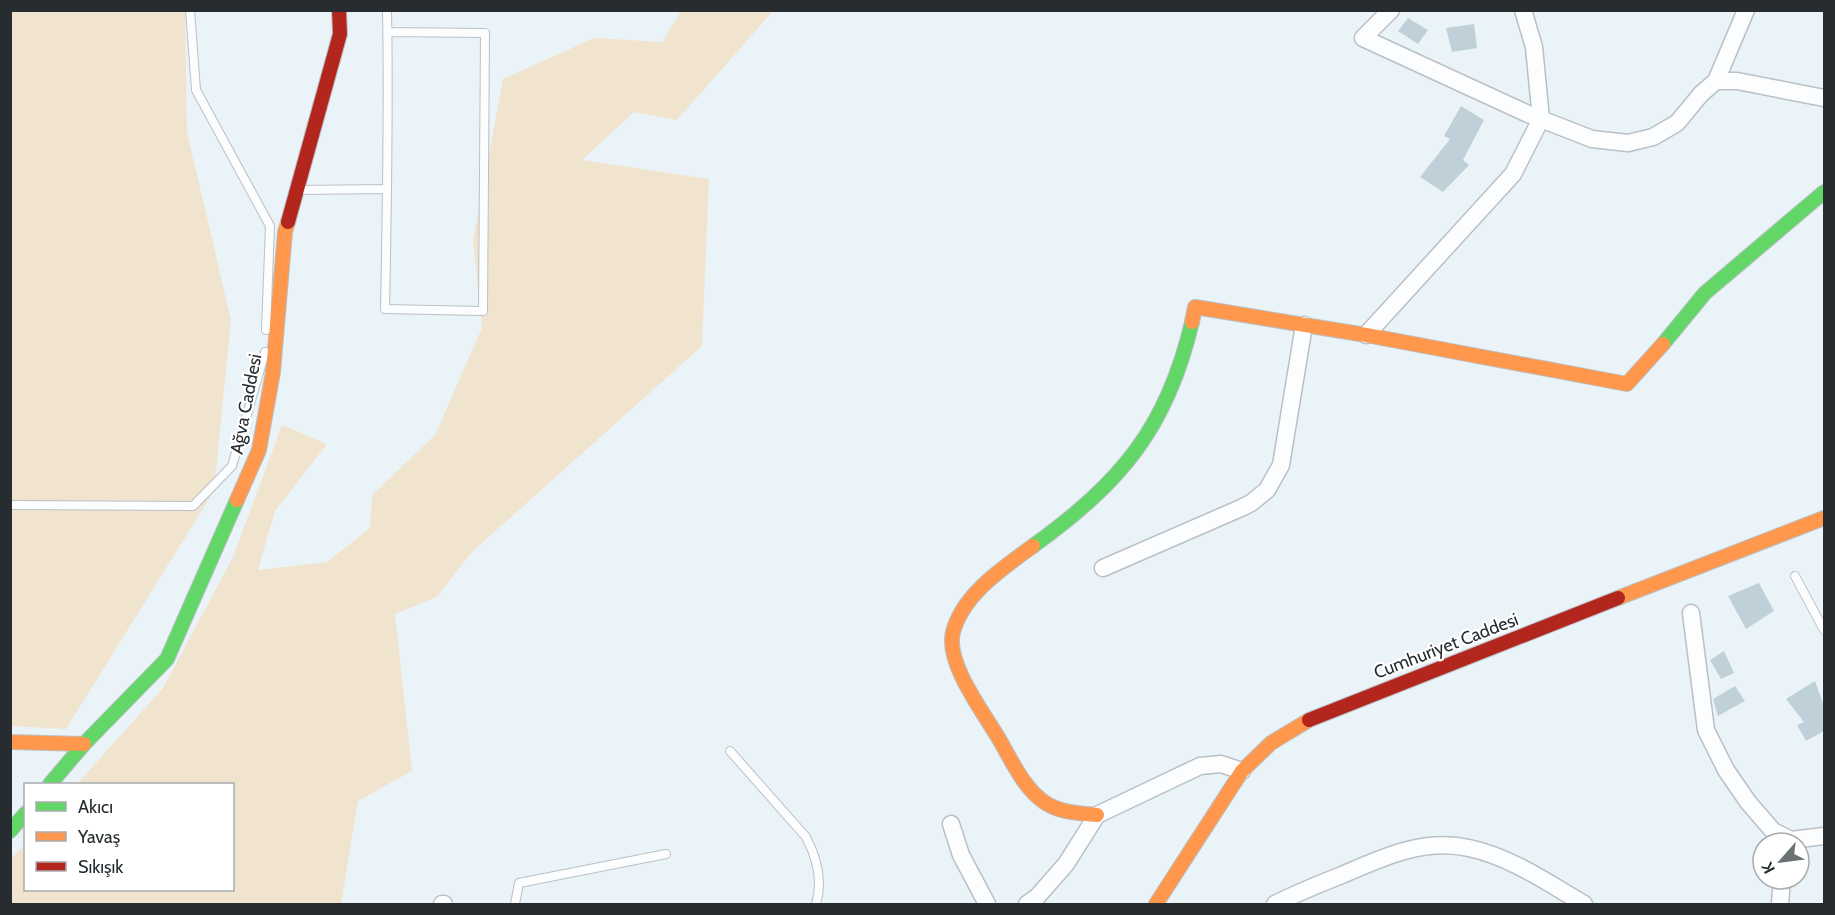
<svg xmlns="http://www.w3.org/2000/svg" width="1835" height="915" viewBox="0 0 1835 915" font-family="Cabin,sans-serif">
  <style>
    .green { fill: #f1e4cf }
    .building { fill: #c0d0d9 }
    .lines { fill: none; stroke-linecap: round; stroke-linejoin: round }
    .lane-casing { stroke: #bac0c5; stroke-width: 10 }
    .street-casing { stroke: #bac0c5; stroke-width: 19 }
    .fast-casing { stroke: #bac0c5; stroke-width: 16 }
    .slow-casing { stroke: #bac0c5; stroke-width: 16 }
    .jam-casing { stroke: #bac0c5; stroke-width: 16 }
    .lane { stroke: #fcfdfe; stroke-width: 8 }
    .street { stroke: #fcfdfe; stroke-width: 16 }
    .fast { stroke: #63d668; stroke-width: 14 }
    .slow { stroke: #ff974d; stroke-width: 14 }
    .jam { stroke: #b3261e; stroke-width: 14 }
    .labels { text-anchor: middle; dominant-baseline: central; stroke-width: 4.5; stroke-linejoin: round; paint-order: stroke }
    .street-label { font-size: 18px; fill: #262c2f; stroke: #fff }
  </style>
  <rect width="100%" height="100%" fill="#eaf3f8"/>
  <path class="green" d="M10 11H185L187 132 231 320 214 491 66 729 11 726Z
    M681 11H773L677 120 634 112 582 160 709 179 702 346 472 552 437 597 395 614 412 771 358 801 341 904H11L10 859 25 845 26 890H232V784H77L163 688 233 557 282 425 327 444 275 511 258 570 327 562 370 528 372 495 435 435 482 328 473 240 503 79 594 38 662 42Z"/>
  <path class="building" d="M1408 18 1428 30 1418 44 1398 31Z
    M1474 24 1477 48 1452 52 1446 28Z
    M1461 106 1484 120 1463 160 1469 165 1443 192 1420 177 1450 139 1444 136Z
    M1759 583 1774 611 1746 629 1728 596Z
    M1724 651 1734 673 1721 679 1710 660Z
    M1815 681 1824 706V731L1806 741 1797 725 1804 722 1786 699Z
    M1735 686 1745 701 1718 716 1713 699Z"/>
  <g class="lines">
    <defs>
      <path id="lane" d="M190 10 196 90 270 226 266 330
        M387 10C389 110 387 209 385 309L483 311 485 33 387 32
        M297 190 387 189
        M10 505 193 506 232 466 265 352
        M1795 576 1824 630
        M730 751 806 837C817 858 823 881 816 904
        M515 904 519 883 666 854"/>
      <path id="street" d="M1391 10 1363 38 1528 114 1592 139 1628 143 1653 137 1677 123 1701 94 1716 81H1737L1824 98
        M1716 81 1746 10
        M1366 335 1513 174 1541 119 1534 47 1523 10
        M1103 568 1241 508 1251 503 1267 490 1281 465 1304 325
        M1691 613 1706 730 1726 770 1748 802 1773 831 1791 840 1824 836
        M951 824 961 855 987 904
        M442 904H444
        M1027 904 1037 897 1066 864 1097 815 1200 766 1221 764 1242 771
        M1275 904C1297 893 1319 884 1342 875 1383 857 1424 838 1469 848 1511 857 1548 883 1584 904
        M1780 904 1782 879"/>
      <path id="fast" d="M1663 344 1705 293 1824 192
        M1033 546C1120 483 1167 429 1192 322
        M50 784 84 744 167 659 237 500
        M10 831 26 813"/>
      <path id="slow" d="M1192 322 1195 307 1366 335 1627 384 1663 344
        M237 500 259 450 273 372 285 232 288 222
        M1033 546C1003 568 963 594 953 632 945 663 984 713 999 739 1012 761 1023 787 1044 802 1060 813 1079 813 1097 815
        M1618 598 1824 518
        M10 742 84 744
        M1156 904 1242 771 1271 743 1309 720"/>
      <path id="jam" d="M288 222 340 34 339 10
        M1309 720 1618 598"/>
    </defs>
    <use href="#lane" class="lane-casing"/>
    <use href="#street" class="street-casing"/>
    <use href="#fast" class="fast-casing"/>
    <use href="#slow" class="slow-casing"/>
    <use href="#jam" class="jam-casing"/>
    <use href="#lane" class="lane"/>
    <use href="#street" class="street"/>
    <use href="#fast" class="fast"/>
    <use href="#slow" class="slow"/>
    <use href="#jam" class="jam"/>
  </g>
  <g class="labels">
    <g class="street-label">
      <text transform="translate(246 404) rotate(-79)">Ağva Caddesi</text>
      <text transform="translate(1446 646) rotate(-21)">Cumhuriyet Caddesi</text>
    </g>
  </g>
  <rect width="1835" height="915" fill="none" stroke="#262c2f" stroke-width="24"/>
  <rect x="24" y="783" width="210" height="108" fill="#ffffff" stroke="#a8abac" stroke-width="1.5"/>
  <rect x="36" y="802" width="30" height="9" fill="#63d668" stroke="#a8abac" stroke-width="1.5"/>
  <text x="78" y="813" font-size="18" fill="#262c2f">Akıcı</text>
  <rect x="36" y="832" width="30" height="9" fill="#ff974d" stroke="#a8abac" stroke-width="1.5"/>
  <text x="78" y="843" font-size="18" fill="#262c2f">Yavaş</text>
  <rect x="36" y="862" width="30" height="9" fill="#b3261e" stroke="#a8abac" stroke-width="1.5"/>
  <text x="78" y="873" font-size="18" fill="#262c2f">Sıkışık</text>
  <g transform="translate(1781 861) rotate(242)"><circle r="28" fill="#ffffff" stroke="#a8abac" stroke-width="1.5"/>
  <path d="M0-4.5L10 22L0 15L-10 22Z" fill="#6b7275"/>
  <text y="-9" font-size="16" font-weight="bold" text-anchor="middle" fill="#262c2f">K</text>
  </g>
</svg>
